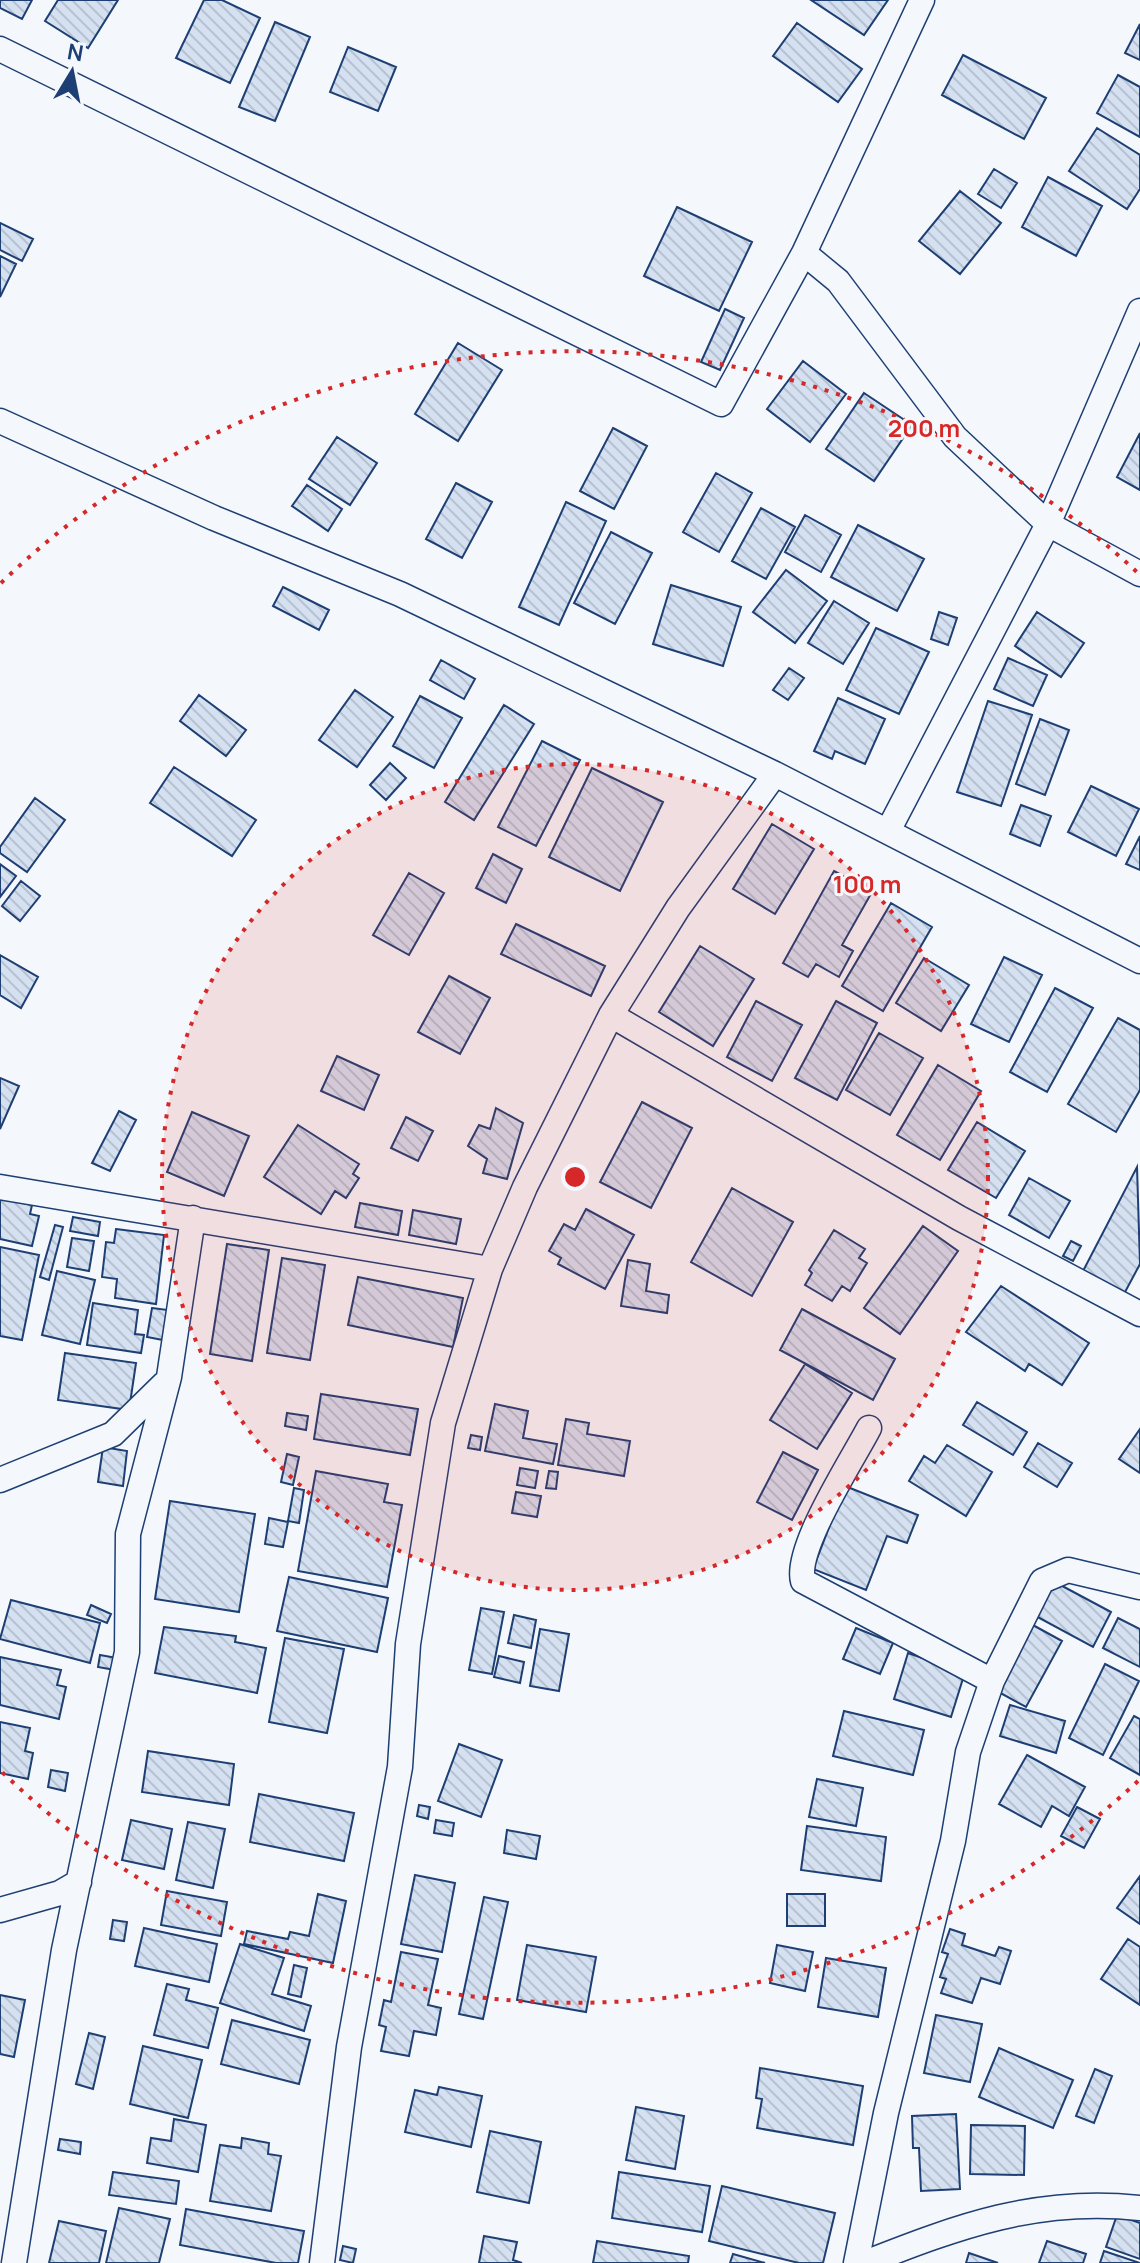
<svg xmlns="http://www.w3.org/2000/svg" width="1140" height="2263" viewBox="0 0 1140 2263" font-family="Manrope,sans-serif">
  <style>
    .building { fill: url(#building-back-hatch); stroke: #1d3f73; stroke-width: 2 }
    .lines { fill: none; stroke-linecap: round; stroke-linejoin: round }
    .minor-casing { stroke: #1d3f73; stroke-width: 27 }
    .minor { stroke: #f4f7fb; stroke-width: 24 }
    .ring { fill: none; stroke: #d62828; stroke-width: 4; stroke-dasharray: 4 8 }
    .centre { fill: #d62828; stroke: #f4f7fb; stroke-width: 4 }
    .ring-label { font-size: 24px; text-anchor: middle; font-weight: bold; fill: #d62828; stroke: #f4f7fb; stroke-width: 6; stroke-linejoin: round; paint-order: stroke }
  </style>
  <defs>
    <pattern id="building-back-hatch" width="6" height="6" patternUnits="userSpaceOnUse" patternTransform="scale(2)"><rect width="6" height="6" fill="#d5e0f0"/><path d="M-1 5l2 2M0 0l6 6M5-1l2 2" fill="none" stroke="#b6c1d1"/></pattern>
  </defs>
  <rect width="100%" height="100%" fill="#f4f7fb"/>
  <path class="building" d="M0 0H32L22 19 0 8Z
    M58 0H118L88 48 45 21Z
    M204 0H222L260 18 230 83 176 58Z
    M811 0H888L864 35Z
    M275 22 310 37 275 121 239 107Z
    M797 23 862 69 838 102 773 56Z
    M1140 24V60L1125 53Z
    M348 47 396 67 378 111 330 92Z
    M963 55 1046 98 1024 139 942 95Z
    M1118 75 1140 87V137L1097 113Z
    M1097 128 1140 155V189L1127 209 1069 171Z
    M994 169 1017 183 1001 208 978 194Z
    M1048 177 1102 206 1076 256 1022 227Z
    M960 191 1001 223 960 274 919 241Z
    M677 207 752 242 719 311 644 276Z
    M0 223 33 239 22 261 0 250Z
    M0 256 16 264 0 297Z
    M725 309 744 318 720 370 701 362Z
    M458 343 502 370 458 441 415 414Z
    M803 361 846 394 810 442 767 409Z
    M864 393 912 425 874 481 826 449Z
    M613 428 647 446 614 509 580 491Z
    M1140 433V490L1117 477Z
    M337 437 377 463 350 505 309 479Z
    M716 473 752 493 719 552 683 532Z
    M456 483 492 502 462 558 426 539Z
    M307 485 342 509 328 531 292 506Z
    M566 502 606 521 559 625 519 607Z
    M761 508 795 527 766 579 732 561Z
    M805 515 841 535 821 572 785 552Z
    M858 525 924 559 897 611 831 577Z
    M611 532 652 553 615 624 574 603Z
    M786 570 827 601 795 643 753 612Z
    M671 585 741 607 723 666 653 644Z
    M283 587 329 610 319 630 273 606Z
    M834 601 869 623 843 664 808 643Z
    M939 612 957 618 948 645 931 639Z
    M1037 612 1084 643 1061 677 1015 646Z
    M876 628 929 652 899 714 846 690Z
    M1008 658 1047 675 1033 706 994 689Z
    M441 660 475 679 464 699 430 680Z
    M789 668 804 678 788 700 773 690Z
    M355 690 393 717 357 767 319 740Z
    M199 695 246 730 226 756 180 721Z
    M420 696 462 718 434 768 393 746Z
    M838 698 885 719 865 764 835 751 832 759 814 751Z
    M988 701 1032 715 1001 806 957 792Z
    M504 705 534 724 474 820 445 802Z
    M1040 719 1069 730 1045 795 1016 784Z
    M542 741 580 760 536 846 498 827Z
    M390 763 406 778 386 800 370 785Z
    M174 767 256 820 232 856 150 803Z
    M592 768 663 802 620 891 549 857Z
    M1091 786 1139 809 1116 856 1068 832Z
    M35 798 65 820 27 872 0 853V847Z
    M1021 805 1051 816 1040 846 1010 834Z
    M772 824 814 849 775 914 733 889Z
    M1140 836V870L1126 864Z
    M493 854 522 869 506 903 476 888Z
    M0 864 16 876 0 897Z
    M834 871 872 892 842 945 853 951 839 977 816 964 808 977 783 963Z
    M409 873 444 893 409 955 373 935Z
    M21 881 40 896 20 921 2 906Z
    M891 903 932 927 883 1011 842 986Z
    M516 924 605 966 591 996 501 954Z
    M700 946 754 979 713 1046 659 1012Z
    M0 955 38 977 21 1008 0 995Z
    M1004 957 1042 975 1009 1042 971 1024Z
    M924 958 969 985 941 1031 896 1003Z
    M449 976 490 998 460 1054 418 1032Z
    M1055 988 1093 1008 1047 1092 1010 1072Z
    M756 1001 802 1025 772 1081 727 1057Z
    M836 1001 877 1023 837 1100 795 1078Z
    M1118 1018 1140 1030V1090L1116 1132 1068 1104Z
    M879 1033 923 1058 890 1115 846 1090Z
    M337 1056 379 1075 364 1110 321 1091Z
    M938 1065 981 1091 940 1160 897 1135Z
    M0 1078 19 1086 0 1129Z
    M642 1102 692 1128 651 1208 600 1182Z
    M496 1108 523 1123 507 1179 483 1173 487 1159 468 1146 479 1125 490 1129Z
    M119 1111 136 1120 110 1171 92 1163Z
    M192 1112 249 1136 224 1196 167 1172Z
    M406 1117 433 1131 418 1161 391 1148Z
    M977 1122 1025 1151 996 1198 948 1170Z
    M298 1125 359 1164 353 1174 359 1178 346 1198 335 1191 321 1214 264 1177Z
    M1137 1167 1140 1264 1124 1294 1082 1273Z
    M1029 1178 1070 1201 1049 1238 1009 1215Z
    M732 1188 793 1222 752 1296 691 1262Z
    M0 1198 32 1205 30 1214 39 1216 32 1246 0 1239Z
    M360 1203 402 1211 398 1235 355 1227Z
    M586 1209 634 1235 605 1289 558 1264 561 1258 549 1251 564 1224 575 1230Z
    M413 1210 461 1219 456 1244 409 1235Z
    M73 1217 100 1222 98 1236 70 1231Z
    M55 1225 63 1227 49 1280 40 1277Z
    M923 1226 958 1251 900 1334 864 1308Z
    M116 1229 164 1235 156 1304 115 1298 117 1279 102 1277 106 1242 114 1243Z
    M834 1230 865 1249 859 1258 867 1263 850 1291 842 1286 832 1301 805 1285 812 1273 809 1270Z
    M72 1238 94 1241 89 1271 67 1267Z
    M1071 1241 1081 1246 1073 1261 1063 1256Z
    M227 1244 269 1250 252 1361 210 1354Z
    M0 1247 39 1255 22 1340 0 1336Z
    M282 1258 325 1265 310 1360 267 1353Z
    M628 1260 650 1264 646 1291 669 1295 667 1313 621 1306Z
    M57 1271 95 1280 80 1344 42 1335Z
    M358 1277 463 1298 453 1347 348 1325Z
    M1001 1286 1089 1343 1062 1385 1029 1364 1025 1371 966 1332Z
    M93 1303 138 1310 135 1334 144 1335 141 1353 87 1345Z
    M152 1308 168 1310 163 1340 147 1337Z
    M802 1309 895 1359 873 1400 780 1350Z
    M65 1353 136 1363 129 1410 58 1400Z
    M805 1364 852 1393 817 1449 770 1420Z
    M321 1394 418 1409 410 1455 314 1439Z
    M977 1402 1027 1432 1013 1455 963 1425Z
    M495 1404 528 1411 523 1438 557 1444 553 1464 485 1451Z
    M287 1413 308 1416 306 1430 285 1426Z
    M566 1419 589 1423 587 1434 630 1441 624 1476 558 1465Z
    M1140 1429V1473L1119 1459Z
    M471 1435 482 1437 480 1450 468 1448Z
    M1038 1443 1072 1463 1057 1487 1024 1467Z
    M947 1445 992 1472 966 1516 909 1481 924 1456 935 1463Z
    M103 1447 127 1451 123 1486 98 1482Z
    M783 1452 818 1470 792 1520 757 1502Z
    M287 1454 299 1457 293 1485 281 1482Z
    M520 1468 538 1471 535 1488 517 1485Z
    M316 1471 388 1484 384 1502 402 1505 387 1587 298 1571Z
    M549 1471 558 1472 556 1489 546 1488Z
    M845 1486 918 1515 907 1543 887 1536 866 1590 813 1569Z
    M294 1488 304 1490 299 1523 288 1521Z
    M516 1492 541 1496 537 1517 512 1513Z
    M170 1501 255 1514 239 1612 155 1599Z
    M269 1518 288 1522 283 1547 265 1544Z
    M289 1577 388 1598 377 1652 277 1631Z
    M1051 1580 1111 1612 1093 1647 1032 1614Z
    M11 1600 100 1623 90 1663 0 1639Z
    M91 1605 111 1614 107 1623 87 1615Z
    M481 1608 504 1612 492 1674 469 1670Z
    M514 1615 536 1620 531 1648 508 1643Z
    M1118 1618 1140 1629V1667L1103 1648Z
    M1031 1624 1062 1641 1026 1707 995 1690Z
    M164 1627 236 1636 235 1642 266 1648 257 1693 155 1673Z
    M856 1628 893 1643 880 1674 843 1659Z
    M540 1629 569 1634 559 1691 530 1686Z
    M285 1638 344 1649 327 1733 269 1722Z
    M908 1653 922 1658 923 1654 965 1672 951 1717 894 1699Z
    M100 1655 117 1658 115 1670 98 1667Z
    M499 1656 524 1662 520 1683 494 1677Z
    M0 1657 61 1670 57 1685 66 1687 59 1719 0 1705Z
    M1105 1664 1139 1681 1103 1755 1069 1738Z
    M1010 1705 1065 1721 1056 1753 1000 1736Z
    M844 1711 924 1730 913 1775 833 1756Z
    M1134 1716 1140 1719V1775L1110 1758Z
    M0 1722 30 1728 25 1751 33 1753 28 1779 0 1773Z
    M459 1744 502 1760 481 1817 438 1801Z
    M148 1751 234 1764 229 1805 142 1792Z
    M1027 1755 1085 1787 1069 1816 1052 1806 1041 1827 999 1804Z
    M51 1770 68 1773 65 1791 48 1787Z
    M817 1779 863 1788 856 1826 809 1817Z
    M259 1794 354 1813 344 1861 250 1842Z
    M419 1805 430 1807 428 1819 417 1816Z
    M1077 1807 1100 1819 1084 1848 1061 1836Z
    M131 1820 172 1829 164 1869 122 1860Z
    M436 1820 454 1823 452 1836 434 1833Z
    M188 1822 225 1829 213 1888 176 1880Z
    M807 1826 886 1837 881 1881 801 1870Z
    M507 1830 540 1836 536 1859 504 1853Z
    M415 1875 455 1883 442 1952 401 1944Z
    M1140 1876V1924L1117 1908Z
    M167 1891 227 1902 221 1936 161 1925Z
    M318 1894 346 1901 333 1963 244 1944 247 1931 288 1939 290 1932 309 1936Z
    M787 1894H825V1926H787Z
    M484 1897 508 1902 483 2019 459 2014Z
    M113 1920 127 1922 124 1941 110 1939Z
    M144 1928 217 1944 209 1982 135 1966Z
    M950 1929 965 1934 962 1945 995 1956 999 1947 1011 1951 1000 1984 981 1978 972 2003 941 1993 946 1979 940 1977 948 1954 942 1952Z
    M1128 1939 1140 1947V2005L1101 1979Z
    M240 1944 284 1958 272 1994 311 2006 304 2031 220 2003Z
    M527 1945 596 1957 586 2012 517 2000Z
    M777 1945 813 1952 805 1991 770 1983Z
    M401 1952 438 1959 428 2005 441 2008 436 2035 414 2031 409 2056 381 2051 386 2027 379 2025 384 2000 391 2002Z
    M826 1958 886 1968 878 2017 818 2007Z
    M294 1965 307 1968 301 1997 288 1994Z
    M167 1984 189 1989 186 2000 218 2008 208 2048 154 2035Z
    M0 1995 25 2000 14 2057 0 2054Z
    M936 2015 982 2024 970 2082 924 2073Z
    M232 2020 310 2040 299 2084 221 2064Z
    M89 2033 105 2037 93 2089 76 2084Z
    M143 2046 202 2060 188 2118 130 2104Z
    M999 2048 1073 2080 1053 2128 979 2097Z
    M760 2068 863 2086 853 2145 757 2128 762 2099 756 2098Z
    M1095 2069 1112 2076 1094 2123 1076 2116Z
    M439 2087 482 2096 471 2147 405 2132 415 2090 437 2095Z
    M636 2107 684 2116 675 2169 626 2160Z
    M956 2114 960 2189 921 2191 919 2148H913L912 2116Z
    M174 2119 206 2125 198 2172 147 2163 151 2138 171 2141Z
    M971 2125 1025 2126 1024 2175 970 2174Z
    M490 2131 541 2142 529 2203 477 2192Z
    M242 2138 269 2143 268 2154 281 2156 271 2211 210 2201 220 2145 241 2148Z
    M60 2139 81 2142 80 2154 58 2150Z
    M113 2172 179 2181 176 2204 109 2195Z
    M619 2172 710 2186 702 2232 612 2218Z
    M722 2186 835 2213 823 2263H799L709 2241Z
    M119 2208 170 2219 159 2263H106Z
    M186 2209 304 2231 298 2263H276L180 2245Z
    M1117 2215 1140 2223V2259L1106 2247Z
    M59 2221 106 2231 99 2263H49Z
    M484 2236 517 2242 513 2260 522 2263H479Z
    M597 2241 689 2256 688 2263H593Z
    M1047 2241 1086 2254 1083 2263H1039Z
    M343 2246 356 2249 353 2263 340 2260Z
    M1104 2251 1140 2263H1100Z
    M969 2253 998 2263H966Z
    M733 2254 765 2263H730Z"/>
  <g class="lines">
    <defs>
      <path id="minor" d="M0 49 721 404 804 253 838 281 955 437 1048 524 1140 574
        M804 253 922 0
        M0 421 214 518 400 594 775 774 1140 961
        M888 831 1048 524 1140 311
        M611 1015 959 1218 1140 1314
        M0 1187 490 1269
        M869 1428C853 1459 794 1549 803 1581L992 1681
        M0 1480 113 1434 164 1384
        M0 1910 60 1893 79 1882
        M14 2263 64 1950 127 1652 128 1534 169 1377 193 1218
        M322 2263 349 2047 400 1767 408 1644 443 1423 490 1269 525 1187 611 1015 678 908 775 774
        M856 2263 886 2113 953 1841 968 1752 992 1681 1042 1581 1068 1570 1140 1587
        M865 2263C959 2226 1037 2197 1140 2208"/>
    </defs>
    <use href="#minor" class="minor-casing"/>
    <use href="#minor" class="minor"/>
  </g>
  <circle cx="575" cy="1177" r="413" fill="#d62828" fill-opacity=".12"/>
  <g class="ring">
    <circle cx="575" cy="1177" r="413"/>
    <path d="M1138 1781A826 826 0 0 1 1 1771M1 583A826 826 0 0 1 1138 573"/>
  </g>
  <circle cx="575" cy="1177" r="12" class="centre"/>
  <g class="ring-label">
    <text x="924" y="437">200 m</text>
    <text x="867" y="893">100 m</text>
  </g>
  <g transform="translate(72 72) rotate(10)" stroke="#f4f7fb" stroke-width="6" paint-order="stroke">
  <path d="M0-6L14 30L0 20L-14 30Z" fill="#1d3f73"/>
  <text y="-12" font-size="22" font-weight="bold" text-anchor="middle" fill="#1d3f73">N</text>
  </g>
</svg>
